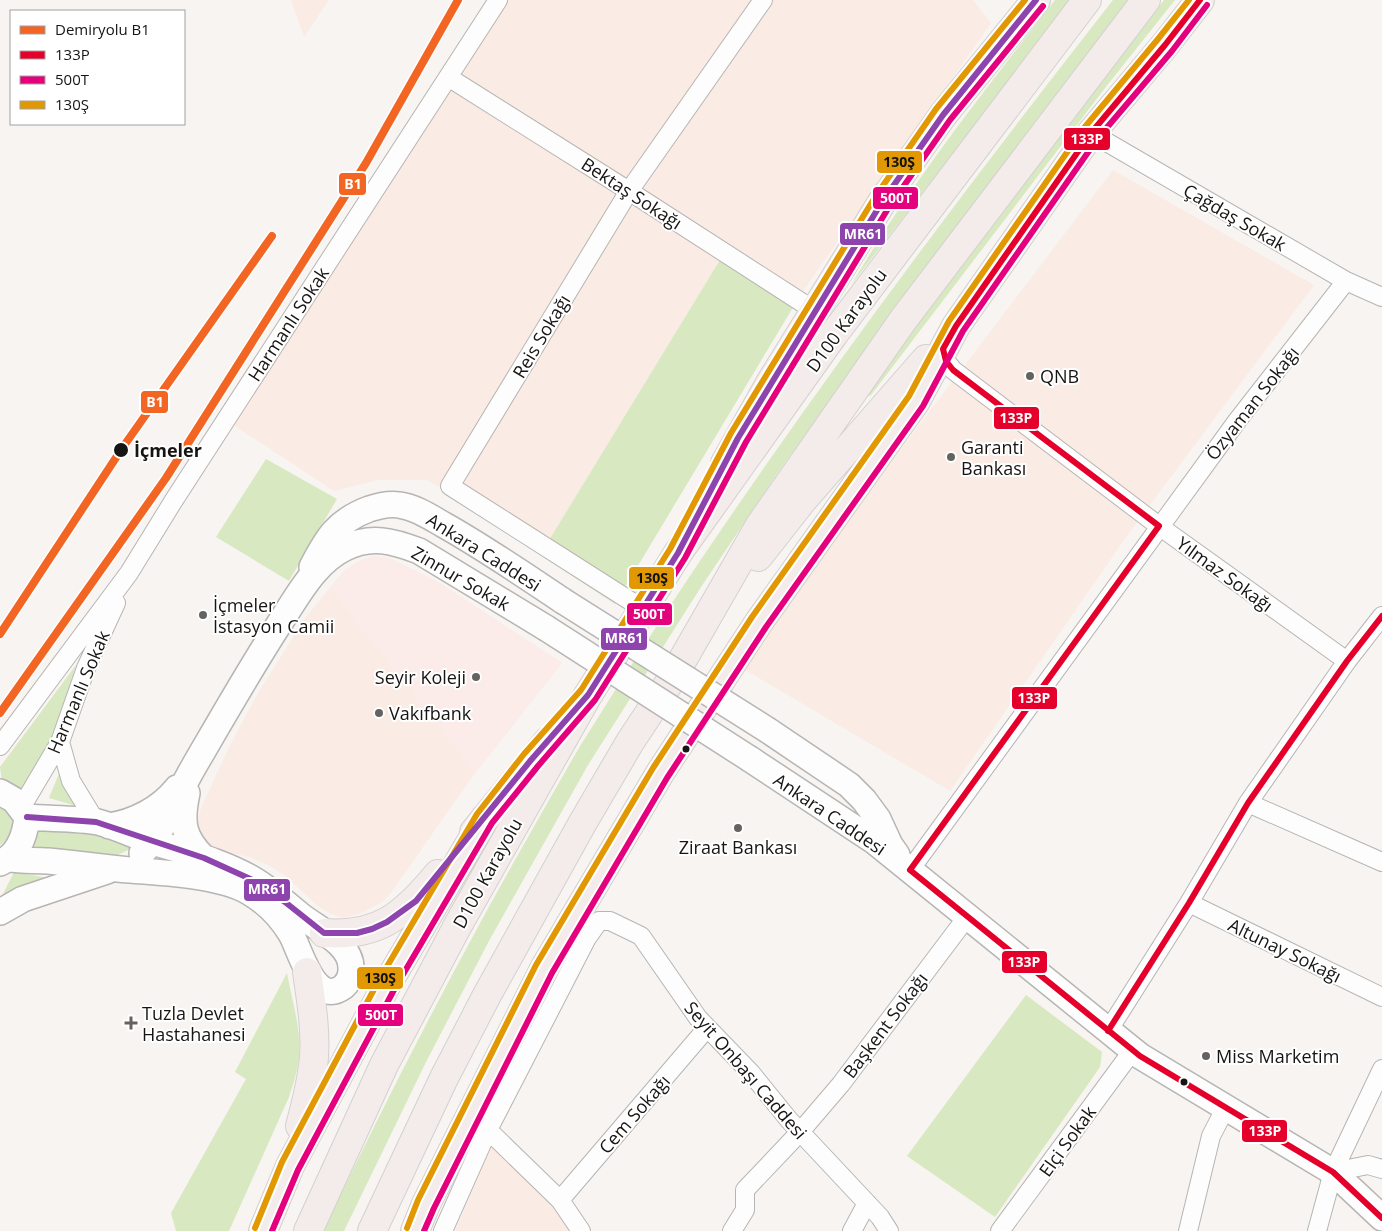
<svg xmlns="http://www.w3.org/2000/svg" width="1382" height="1231" viewBox="0 0 1382 1231" font-family="'Open Sans',sans-serif">
  <style>
    .commercial { fill: #faece4 }
    .education { fill: #fbebe9 }
    .green { fill: #d8e8c0 }
    .lines { fill: none; stroke-linecap: round; stroke-linejoin: round }
    .street-casing { stroke: #b7b5b3; stroke-width: 20 }
    .secondary-casing { stroke: #b7b5b3; stroke-width: 28 }
    .highway-casing { stroke: #d2d1d0; stroke-width: 30 }
    .street { stroke: #fefdfd; stroke-width: 18 }
    .secondary { stroke: #fefdfd; stroke-width: 25 }
    .highway { stroke: #f4ecea; stroke-width: 28 }
    .secondary-bridge-casing { stroke: #b7b5b3; stroke-width: 28; stroke-linecap: butt }
    .secondary-bridge { stroke: #fefdfd; stroke-width: 25 }
    .bus-1-casing { stroke: #fff; stroke-width: 10 }
    .bus-2-casing { stroke: #fff; stroke-width: 10 }
    .bus-3-casing { stroke: #fff; stroke-width: 10 }
    .bus-4-casing { stroke: #fff; stroke-width: 10 }
    .bus-1 { stroke: #e4002b; stroke-width: 6 }
    .bus-2 { stroke: #e5007d; stroke-width: 6 }
    .bus-3 { stroke: #e19802; stroke-width: 6 }
    .bus-4 { stroke: #8e44ad; stroke-width: 6 }
    .rail-1-casing { stroke: #fff; stroke-width: 11 }
    .rail-1 { stroke: #f26522; stroke-width: 8 }
    .poi-dot { fill: #656361; stroke: #fff; stroke-width: 2 }
    .stop-dot { fill: #171514; stroke: #fff; stroke-width: 2 }
    .labels { text-anchor: middle; dominant-baseline: central; stroke-width: 4; stroke-linejoin: round; paint-order: stroke }
    .street-label { font-size: 18px; fill: #171514; stroke: #fff }
    .poi-label { font-size: 18px; fill: #171514; stroke: #fff; text-anchor: start }
    .stop-label { font-size: 18px; font-weight: bold; fill: #171514; stroke: #fff; text-anchor: start }
    .line-badge { stroke: #fff; stroke-width: 2 }
    .badge-label { font-size: 14px; text-anchor: middle; font-weight: bold; fill: #fff }
    .pale-badge-label { font-size: 14px; text-anchor: middle; font-weight: bold; fill: #111 }
  </style>
  <rect width="100%" height="100%" fill="#f7f4f1"/>
  <path class="commercial" d="M291 0H329L304 37Z
    M489 0H973L991 23 801 294 726 250 540 555 447 491 427 480H377L334 491 221 417Z
    M1113 170 1314 285 1129 533 950 791 737 665Z
    M373 556 389 558 438 582 562 663 475 773 390 894 382 902 362 913 344 918 331 914 318 906 284 875 268 865 249 857 216 849 207 842 200 830 198 819 201 808 229 747 258 693 305 618 343 572 358 562Z
    M495 1138 560 1208 571 1231H455Z"/>
  <path class="education" d="M373 556 389 558 438 582 562 663 475 773 330 589 343 572 358 562Z"/>
  <path class="green" d="M1055 0H1071L851 285C864 264 877 242 891 221 942 144 999 72 1055 0Z
    M1113 0H1132L862 355 779 471 701 587 588 765 490 939 426 1062 344 1231H323C387 1098 454 967 527 839 545 807 563 775 582 743 743 484 925 240 1113 0Z
    M1164 0H1175L1105 88 871 395 858 401 1029 174Z
    M726 250 801 294 615 604 540 555Z
    M266 459 337 499 289 581 216 537Z
    M76 665 58 727 31 787 22 790 2 782 0 767Z
    M61 769 83 808 49 798Z
    M0 803C3 806 7 809 9 812 18 823 10 839 0 845Z
    M46 815 139 845 109 859 29 848Z
    M14 872 49 878 0 900Z
    M287 973C292 1001 302 1031 299 1059 297 1072 293 1085 289 1097L229 1231H176L171 1213 246 1079 235 1072Z
    M1026 995 1102 1052 1100 1067 995 1217 907 1156Z"/>
  <g class="lines">
    <defs>
      <path id="street" d="M448 77 629 191 815 311
        M1091 133 1346 281 1382 297
        M946 344 943 349 946 361 953 370 1159 526 1347 661
        M643 609 450 486 629 191 763 0
        M60 742 71 781 96 822
        M0 746 129 573 174 500 498 0
        M1248 803 1382 862
        M21 808 60 742 86 668 116 603
        M910 870 1237 421 1346 281
        M1189 903 1382 997
        M1108 1031 1189 903 1248 803 1347 661 1382 616
        M488 1130 560 1200 581 1231
        M1333 1172 1368 1165 1382 1169
        M560 1200 707 1028
        M443 1231 488 1130 587 938 599 921H610L641 936 698 1018 751 1073 789 1120 880 1217 889 1231
        M732 1231 745 1210V1190L800 1132 841 1084 967 917
        M852 1231 867 1203
        M1000 1231 1133 1050
        M1188 1231 1211 1136 1226 1107
        M1317 1231 1333 1172 1382 1069"/>
      <path id="secondary" d="M312 567C327 538 337 521 369 509 378 506 389 503 399 505 415 507 430 517 444 525 485 548 524 575 563 601
        M769 731 849 785 864 800 878 819 890 845 897 855
        M750 759 874 841 1140 1056 1333 1172 1382 1218
        M0 792 14 800 27 817C25 836 18 855 0 863
        M187 793C181 821 182 837 204 858
        M109 826C135 822 160 809 177 788
        M142 853C167 826 175 799 193 768 222 718 251 667 283 618 300 592 316 562 345 548 371 535 393 541 419 551L546 628
        M9 859C22 861 35 860 48 861 75 863 103 868 130 870 165 873 219 875 249 892 266 902 281 917 291 934 300 949 314 1008 343 987 348 983 351 976 351 970 353 944 317 929 300 915 286 903 272 891 256 881 225 862 188 853 153 842 135 836 117 827 98 822 77 818 49 819 27 817
        M0 912 23 899 107 871"/>
      <path id="highway" d="M725 463 770 383 882 202 943 115 1036 0
        M758 557 802 501 926 359
        M474 832 548 741
        M324 933C379 937 404 915 438 874
        M300 1126C306 1104 312 1081 314 1057 316 1029 311 1000 307 972
        M263 1231 290 1166 387 984 485 818
        M308 1231 384 1065 458 925 588 695 643 609 678 553 834 334 1087 0
        M372 1231 444 1078 487 995 582 824 630 742 671 680 760 525 903 320 1146 0
        M415 1231 426 1204 544 969 660 773 759 622 916 401 956 326 1091 133 1165 45 1200 0"/>
    </defs>
    <use href="#street" class="street-casing"/>
    <use href="#secondary" class="secondary-casing"/>
    <use href="#highway" class="highway-casing"/>
    <use href="#street" class="street"/>
    <use href="#secondary" class="secondary"/>
    <use href="#highway" class="highway"/>
    <defs>
      <path id="secondary-bridge" d="M563 601 769 731
        M546 628 750 759"/>
    </defs>
    <use href="#secondary-bridge" class="secondary-bridge-casing"/>
    <use href="#secondary-bridge" class="secondary-bridge"/>
    <defs>
      <path id="bus-1" d="M1159 526 953 370 946 361 943 349 956 326 1091 133 1165 45 1200 0
        M910 870 1140 1056 1333 1172 1382 1218
        M910 870 1159 526
        M1108 1031 1189 903 1248 803 1347 661 1382 616"/>
      <path id="bus-2" d="M272 1231 298 1170 395 988 492 823 538 766 595 700 685 558 746 442 889 207 950 120 1043 6
        M424 1231 434 1208 552 973 667 778 766 627 923 406 963 331 1098 138 1172 51 1207 5"/>
      <path id="bus-3" d="M255 1228 282 1162 379 980 477 814 524 754 581 690 670 549 731 433 875 197 936 109 1025 0
        M407 1228 418 1200 536 965 653 768 752 617 909 396 949 321 1084 128 1158 39 1189 0"/>
      <path id="bus-4" d="M27 817 96 822 204 858 255 881 285 902 324 933H357L372 929 387 922 416 901 531 760 588 695 678 553 738 438 882 202 943 115 1036 0"/>
    </defs>
    <use href="#bus-1" class="bus-1-casing"/>
    <use href="#bus-2" class="bus-2-casing"/>
    <use href="#bus-3" class="bus-3-casing"/>
    <use href="#bus-4" class="bus-4-casing"/>
    <use href="#bus-1" class="bus-1"/>
    <use href="#bus-2" class="bus-2"/>
    <use href="#bus-3" class="bus-3"/>
    <use href="#bus-4" class="bus-4"/>
    <defs>
      <path id="rail-1" d="M0 634 123 447 272 236
        M0 713 166 478 366 163 458 0"/>
    </defs>
    <use href="#rail-1" class="rail-1-casing"/>
    <use href="#rail-1" class="rail-1"/>
  </g>
  <g class="poi-dot">
    <circle cx="1030" cy="376" r="5"/>
    <circle cx="951" cy="457" r="5"/>
    <circle cx="203" cy="615" r="5"/>
    <circle cx="476" cy="677" r="5"/>
    <circle cx="379" cy="713" r="5"/>
    <circle cx="738" cy="828" r="5"/>
    <path d="M128.5 1015.5h5v5h5v5h-5v5h-5v-5h-5v-5h5z"/>
    <circle cx="1206" cy="1056" r="5"/>
  </g>
  <g class="stop-dot">
    <circle cx="121" cy="450" r="8"/>
    <circle cx="686" cy="749" r="4.5"/>
    <circle cx="1184" cy="1082" r="4.5"/>
  </g>
  <g class="labels">
    <g class="street-label">
      <text transform="translate(632 193) rotate(33)">Bektaş Sokağı</text>
      <text transform="translate(1235 217) rotate(30)">Çağdaş Sokak</text>
      <text transform="translate(846 320) rotate(-54)">D100 Karayolu</text>
      <text transform="translate(288 324) rotate(-57)">Harmanlı Sokak</text>
      <text transform="translate(541 336) rotate(-59)">Reis Sokağı</text>
      <text transform="translate(1252 403) rotate(-52)">Özyaman Sokağı</text>
      <text transform="translate(484 552) rotate(32)">Ankara Caddesi</text>
      <text transform="translate(1225 574) rotate(36)">Yılmaz Sokağı</text>
      <text transform="translate(461 578) rotate(30)">Zinnur Sokak</text>
      <text transform="translate(78 692) rotate(-67)">Harmanlı Sokak</text>
      <text transform="translate(830 814) rotate(34)">Ankara Caddesi</text>
      <text transform="translate(487 873) rotate(-61)">D100 Karayolu</text>
      <text transform="translate(1285 950) rotate(26)">Altunay Sokağı</text>
      <text transform="translate(885 1025) rotate(-53)">Başkent Sokağı</text>
      <text transform="translate(746 1070) rotate(49)">Seyit Onbaşı Caddesi</text>
      <text transform="translate(634 1114) rotate(-49)">Cem Sokağı</text>
      <text transform="translate(1067 1141) rotate(-54)">Elçi Sokak</text>
    </g>
    <g class="poi-label">
      <text x="1040" y="376">QNB</text>
      <text x="961" y="447">Garanti<tspan x="961" dy="21">Bankası</tspan></text>
      <text x="213" y="605">İçmeler<tspan x="213" dy="21">İstasyon Camii</tspan></text>
      <text x="466" y="677" text-anchor="end">Seyir Koleji</text>
      <text x="389" y="713">Vakıfbank</text>
      <text x="738" y="847" text-anchor="middle">Ziraat Bankası</text>
      <text x="142" y="1013">Tuzla Devlet<tspan x="142" dy="21">Hastahanesi</tspan></text>
      <text x="1216" y="1056">Miss Marketim</text>
    </g>
    <g class="stop-label">
      <text x="134" y="450">İçmeler</text>
    </g>
  </g>
  <g class="line-badge">
    <rect x="1063" y="127" width="48" height="24" rx="5" fill="#e4002b"/>
    <rect x="876" y="150" width="47" height="24" rx="5" fill="#e19802"/>
    <rect x="338" y="172" width="29" height="24" rx="5" fill="#f26522"/>
    <rect x="872" y="186" width="47" height="24" rx="5" fill="#e5007d"/>
    <rect x="839" y="222" width="47" height="24" rx="5" fill="#8e44ad"/>
    <rect x="140" y="390" width="29" height="24" rx="5" fill="#f26522"/>
    <rect x="993" y="406" width="47" height="24" rx="5" fill="#e4002b"/>
    <rect x="628" y="566" width="47" height="24" rx="5" fill="#e19802"/>
    <rect x="626" y="602" width="47" height="24" rx="5" fill="#e5007d"/>
    <rect x="600" y="627" width="48" height="24" rx="5" fill="#8e44ad"/>
    <rect x="1011" y="686" width="47" height="24" rx="5" fill="#e4002b"/>
    <rect x="243" y="878" width="48" height="24" rx="5" fill="#8e44ad"/>
    <rect x="1001" y="950" width="47" height="24" rx="5" fill="#e4002b"/>
    <rect x="356" y="966" width="48" height="24" rx="5" fill="#e19802"/>
    <rect x="357" y="1003" width="47" height="24" rx="5" fill="#e5007d"/>
    <rect x="1241" y="1119" width="47" height="24" rx="5" fill="#e4002b"/>
  </g>
  <g class="badge-label">
    <text x="1087" y="144">133P</text>
    <text x="353" y="189">B1</text>
    <text x="896" y="203">500T</text>
    <text x="863" y="239">MR61</text>
    <text x="155" y="407">B1</text>
    <text x="1016" y="423">133P</text>
    <text x="649" y="619">500T</text>
    <text x="624" y="643">MR61</text>
    <text x="1034" y="703">133P</text>
    <text x="267" y="894">MR61</text>
    <text x="1024" y="967">133P</text>
    <text x="381" y="1020">500T</text>
    <text x="1265" y="1136">133P</text>
  </g>
  <g class="pale-badge-label">
    <text x="899" y="167">130Ş</text>
    <text x="652" y="583">130Ş</text>
    <text x="380" y="983">130Ş</text>
  </g>
  <rect x="10" y="10" width="175" height="115" fill="#ffffff" stroke="#a2a1a1"/>
  <rect x="20" y="26" width="25" height="8" fill="#f26522" stroke="#a2a1a1"/>
  <text x="55" y="35" font-size="15" fill="#171514">Demiryolu B1</text>
  <rect x="20" y="51" width="25" height="8" fill="#e4002b" stroke="#a2a1a1"/>
  <text x="55" y="60" font-size="15" fill="#171514">133P</text>
  <rect x="20" y="76" width="25" height="8" fill="#e5007d" stroke="#a2a1a1"/>
  <text x="55" y="85" font-size="15" fill="#171514">500T</text>
  <rect x="20" y="101" width="25" height="8" fill="#e19802" stroke="#a2a1a1"/>
  <text x="55" y="110" font-size="15" fill="#171514">130Ş</text>
</svg>
